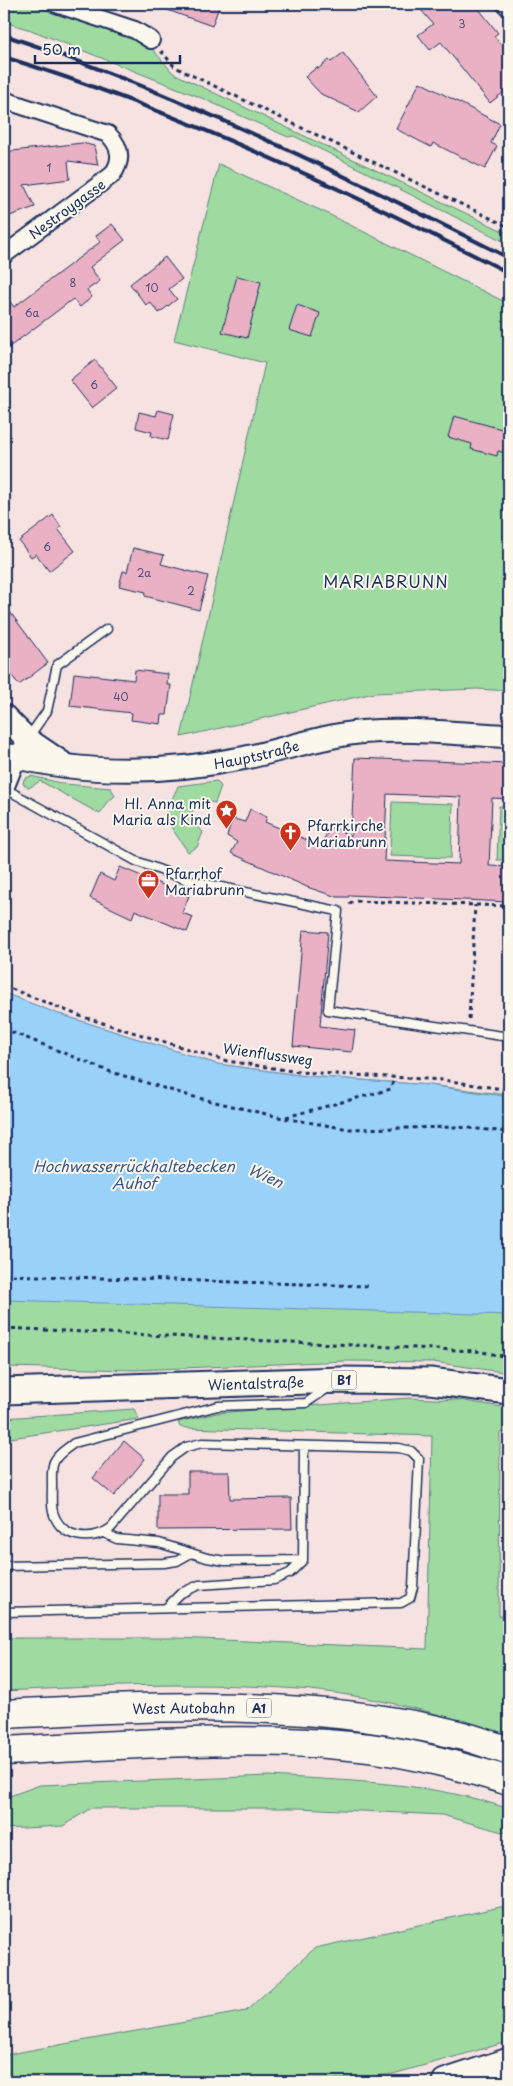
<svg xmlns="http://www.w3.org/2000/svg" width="513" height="2086" viewBox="0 0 513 2086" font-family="'Playpen Sans',sans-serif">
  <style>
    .green { fill: #9fdaa1; stroke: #5d8480 }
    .water { fill: #9ad1f9; stroke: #6790bb }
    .building { fill: #eab1c4; stroke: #1b2f5e; fill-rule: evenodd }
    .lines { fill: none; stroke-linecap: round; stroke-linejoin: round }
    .service-casing { stroke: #1b2f5e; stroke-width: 11 }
    .minor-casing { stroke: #1b2f5e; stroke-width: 20 }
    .secondary-casing { stroke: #1b2f5e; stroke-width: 26 }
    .primary-casing { stroke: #1b2f5e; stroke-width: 29 }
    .motorway-casing { stroke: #1b2f5e; stroke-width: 31 }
    .path { stroke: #1b2f5e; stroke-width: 3; stroke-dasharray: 4 4; stroke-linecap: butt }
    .service { stroke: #fbf7ec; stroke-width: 8 }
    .minor { stroke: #fbf7ec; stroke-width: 16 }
    .secondary { stroke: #fbf7ec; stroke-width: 22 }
    .primary { stroke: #fbf7ec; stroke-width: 25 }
    .motorway { stroke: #fbf7ec; stroke-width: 28 }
    .rail { stroke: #1b2f5e; stroke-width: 4 }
    .labels { text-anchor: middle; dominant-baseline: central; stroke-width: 4; stroke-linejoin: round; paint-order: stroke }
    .number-label { font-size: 11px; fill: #4f5078 }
    .shield { fill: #fbf7ec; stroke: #5e6b89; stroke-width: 1 }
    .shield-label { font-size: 12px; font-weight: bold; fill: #1b2f5e }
    .street-label { font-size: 14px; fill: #1b2f5e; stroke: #fbf7ec }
    .poi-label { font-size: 14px; fill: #1b2f5e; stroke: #fbf7ec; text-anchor: start }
    .water-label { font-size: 15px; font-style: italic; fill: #3b5885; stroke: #fbf7ec }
    .quarter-label { font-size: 16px; letter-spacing: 1px; fill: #1b2f5e; stroke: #fbf7ec }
  </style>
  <rect width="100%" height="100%" fill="#f6e2e0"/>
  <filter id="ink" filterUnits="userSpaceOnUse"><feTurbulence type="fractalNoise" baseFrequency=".02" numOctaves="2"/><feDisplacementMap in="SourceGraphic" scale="10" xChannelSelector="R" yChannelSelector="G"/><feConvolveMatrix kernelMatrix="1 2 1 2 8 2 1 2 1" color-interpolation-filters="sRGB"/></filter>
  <g filter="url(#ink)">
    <path class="green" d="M4 4H29L149 45 173 73 509 234V244L294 136 288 137 197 96 31 30 4 22Z
      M219 164 322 211 509 304V691L477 689 374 693 181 737 265 363 174 340Z
      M31 776 65 784 111 788 115 796 107 802 100 814 40 781 29 788 23 784 24 779Z
      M216 781 221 786 215 803C201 799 187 808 194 824L203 832 197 847 188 852 164 817 178 786Z
      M392 802 453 804 451 858 390 856Z
      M499 806H509V860H497Z
      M4 993 56 1013 217 1064 306 1076 429 1085 509 1095V1373L433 1362 346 1361 136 1370 4 1367Z
      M409 1398 458 1400 509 1408V1433L500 1432 499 1616H509V1735C445 1715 378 1697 310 1690 208 1681 106 1686 4 1691V1638H177L427 1649 432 1436 188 1428 180 1427 178 1422 217 1413Z
      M134 1409 139 1419 4 1439V1418Z
      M269 1776C349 1781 433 1782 509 1809V1834L442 1815 300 1808H91L63 1826 4 1829V1798L40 1785Z
      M509 1905V2040L504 2043 393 2074 319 2082H4V2055L246 2011 315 1948Z"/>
    <path class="water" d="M4 993 56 1013 217 1064 306 1076 429 1085 509 1097V1315L4 1300Z"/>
    <path class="building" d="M156 4H220L212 26 156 6Z
      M416 4H475L498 33 494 36 509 55V88L490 103 441 42 430 50 418 35 433 24Z
      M343 53 377 96 359 112 321 94 305 77 317 67 318 69 329 60 331 62Z
      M420 82 500 124 491 143 497 146 485 169 433 143 431 147 396 129Z
      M82 143 94 146 98 165 68 161 70 179 24 185 35 207 4 218V152Z
      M112 224 125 240 90 267 100 281 87 290 92 297 80 307 73 299 4 351V294L14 307 100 242 96 236Z
      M165 257 182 279 169 289 177 299 159 313 150 302 146 305 130 284Z
      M237 276 261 282 247 338 222 332Z
      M297 305 320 313 312 337 289 330Z
      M95 360 117 388 92 408 70 380Z
      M158 410 174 414 168 440 151 436 152 432 136 428 139 412 156 416Z
      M454 416 509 431V454L498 451 497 456 471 449 472 444 448 437Z
      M53 515 61 527 58 529 75 551 49 571 36 554 31 557 19 541Z
      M133 548 164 555 161 564 208 576 199 610 145 596 146 592 119 586 123 571 127 572Z
      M4 604 48 663 19 685 4 665Z
      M135 670 168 674 167 685H171L167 715H162L161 724 131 720 132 713 70 706 74 673 134 680Z
      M355 758 509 764V799L492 798 489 866 509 867V902L349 895V897H337L307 887 231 853 237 842 227 836 230 825 234 819 245 822 250 809 267 817 265 822 321 846 330 826 351 836ZM387 794 461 797 459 864 384 861Z
      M120 867 189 896 182 913 193 917 187 932 135 910 132 918 90 898 100 874 114 881Z
      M303 930 328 932 320 1026 355 1030 352 1052 293 1046Z
      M124 1441 145 1459 114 1496 93 1478Z
      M188 1472H229L230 1499 291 1498 292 1529 158 1530V1494H188Z"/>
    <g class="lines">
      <defs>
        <path id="service" d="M28 738 47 711 57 665 107 629
          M4 788 136 861 187 880 338 911 328 1010 509 1037
          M104 1533 117 1539 159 1543 207 1558 225 1561 303 1560
          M4 1566 164 1563 177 1561 191 1553
          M166 1608 181 1593 199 1585 274 1580 290 1573 303 1560 304 1446
          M4 1612 401 1603 410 1598 413 1587 419 1459 411 1451 399 1448 202 1443 186 1447 172 1457 111 1528C91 1542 61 1539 53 1512 51 1504 52 1494 52 1485 52 1478 51 1469 54 1462 58 1453 67 1449 74 1443L218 1406 306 1403 328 1388"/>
        <path id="minor" d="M56 4 135 30 151 40
          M505 4 509 8
          M4 100 108 134C121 147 123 160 112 175L4 255
          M4 791 21 749"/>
        <g id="secondary">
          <path d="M4 716 27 739 61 762"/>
          <path id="s1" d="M4 754C83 775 163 774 244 758 283 750 321 736 362 732 410 728 461 734 509 736"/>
        </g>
        <g id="primary">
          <path id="s2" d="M4 1391 342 1380 430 1381 509 1391"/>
          <path d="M445 2082 509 2061"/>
        </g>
        <g id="motorway">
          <path id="s3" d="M4 1714C155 1706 311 1698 459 1735 476 1739 493 1746 509 1751"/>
          <path d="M4 1751C122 1745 251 1734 369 1748 417 1754 463 1767 509 1781"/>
        </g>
      </defs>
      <use href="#service" class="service-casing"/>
      <use href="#minor" class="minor-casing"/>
      <use href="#secondary" class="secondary-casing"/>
      <use href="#primary" class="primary-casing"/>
      <use href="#motorway" class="motorway-casing"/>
      <path class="path" d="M161 51 174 66 183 71 509 227
        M349 904 353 901 509 906
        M4 986 80 1016 227 1061 299 1072 443 1080 509 1090
        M469 1019 475 905
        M4 1029 111 1072 190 1096 283 1118 349 1129 457 1127 509 1132
        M286 1117 391 1089 394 1077
        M4 1275 368 1286
        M4 1328 476 1351 509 1357"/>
      <use href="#service" class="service"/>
      <use href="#minor" class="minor"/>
      <use href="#secondary" class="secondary"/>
      <use href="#primary" class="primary"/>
      <use href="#motorway" class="motorway"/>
      <path class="rail" d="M4 35C178 93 345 175 509 258
        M4 57C179 111 346 190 509 273"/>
    </g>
  </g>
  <defs>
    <symbol id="sight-pin" viewBox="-11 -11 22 30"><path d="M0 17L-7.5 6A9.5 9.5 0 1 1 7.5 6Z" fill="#c8321e" stroke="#fbf7ec"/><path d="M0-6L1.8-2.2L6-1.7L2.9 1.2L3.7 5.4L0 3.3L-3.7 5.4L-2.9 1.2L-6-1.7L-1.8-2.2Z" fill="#fff"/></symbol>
    <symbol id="church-pin" viewBox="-11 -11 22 30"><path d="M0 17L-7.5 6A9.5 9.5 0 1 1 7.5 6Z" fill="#c8321e" stroke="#fbf7ec"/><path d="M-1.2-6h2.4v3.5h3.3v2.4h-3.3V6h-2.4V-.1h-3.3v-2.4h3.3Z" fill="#fff"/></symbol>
    <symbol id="office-pin" viewBox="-11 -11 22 30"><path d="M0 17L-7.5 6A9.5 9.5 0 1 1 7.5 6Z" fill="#c8321e" stroke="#fbf7ec"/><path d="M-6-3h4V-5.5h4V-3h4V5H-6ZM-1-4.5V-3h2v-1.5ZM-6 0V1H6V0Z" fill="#fff"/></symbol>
  </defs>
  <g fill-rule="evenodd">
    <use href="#sight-pin" x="214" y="798" width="25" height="34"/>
    <use href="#church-pin" x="278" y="820" width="25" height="34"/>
    <use href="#office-pin" x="136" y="868" width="25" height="34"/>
  </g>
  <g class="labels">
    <g class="number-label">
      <text x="462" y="23">3</text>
      <text x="49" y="167">1</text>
      <text x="73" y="282">8</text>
      <text x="152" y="287">10</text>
      <text x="32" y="312">6a</text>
      <text x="94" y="384">6</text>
      <text x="47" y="546">6</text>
      <text x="144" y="572">2a</text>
      <text x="191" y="590">2</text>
      <text x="121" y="696">40</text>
    </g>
    <g class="shield">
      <rect x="331.5" y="1370.5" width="25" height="19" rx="4"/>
      <rect x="246.5" y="1698.5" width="25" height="19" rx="4"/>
    </g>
    <g class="shield-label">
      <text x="344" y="1380">B1</text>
      <text x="259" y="1708">A1</text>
    </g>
    <g class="street-label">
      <text transform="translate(67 209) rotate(-36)">Nestroygasse</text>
      <text stroke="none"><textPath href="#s1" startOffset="255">Hauptstraße</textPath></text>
      <text transform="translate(268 1054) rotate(8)">Wienflussweg</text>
      <text stroke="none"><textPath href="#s2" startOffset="252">Wientalstraße</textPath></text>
      <text stroke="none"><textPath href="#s3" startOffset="180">West Autobahn</textPath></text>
    </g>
    <g class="poi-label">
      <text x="211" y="803" text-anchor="end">Hl. Anna mit<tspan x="211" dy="16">Maria als Kind</tspan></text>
      <text x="307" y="825">Pfarrkirche<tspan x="307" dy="16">Mariabrunn</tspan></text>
      <text x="165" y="873">Pfarrhof<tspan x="165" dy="16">Mariabrunn</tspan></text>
    </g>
    <g class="water-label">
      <text x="134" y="1165">Hochwasserrückhaltebecken<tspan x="134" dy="17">Auhof</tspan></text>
      <text transform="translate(266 1175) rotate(25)">Wien</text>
    </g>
    <g class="quarter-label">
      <text x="386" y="581">MARIABRUNN</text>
    </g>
  </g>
  <rect width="513" height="2086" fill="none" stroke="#fbf7ec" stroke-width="20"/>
  <rect x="10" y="10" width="493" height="2066" fill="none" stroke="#1b2f5e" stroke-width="2" filter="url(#ink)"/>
  <path d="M35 55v8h145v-8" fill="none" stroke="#1b2f5e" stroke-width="2.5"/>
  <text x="42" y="55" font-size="15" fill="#1b2f5e" stroke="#fbf7ec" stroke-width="4" paint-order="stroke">50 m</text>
</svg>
